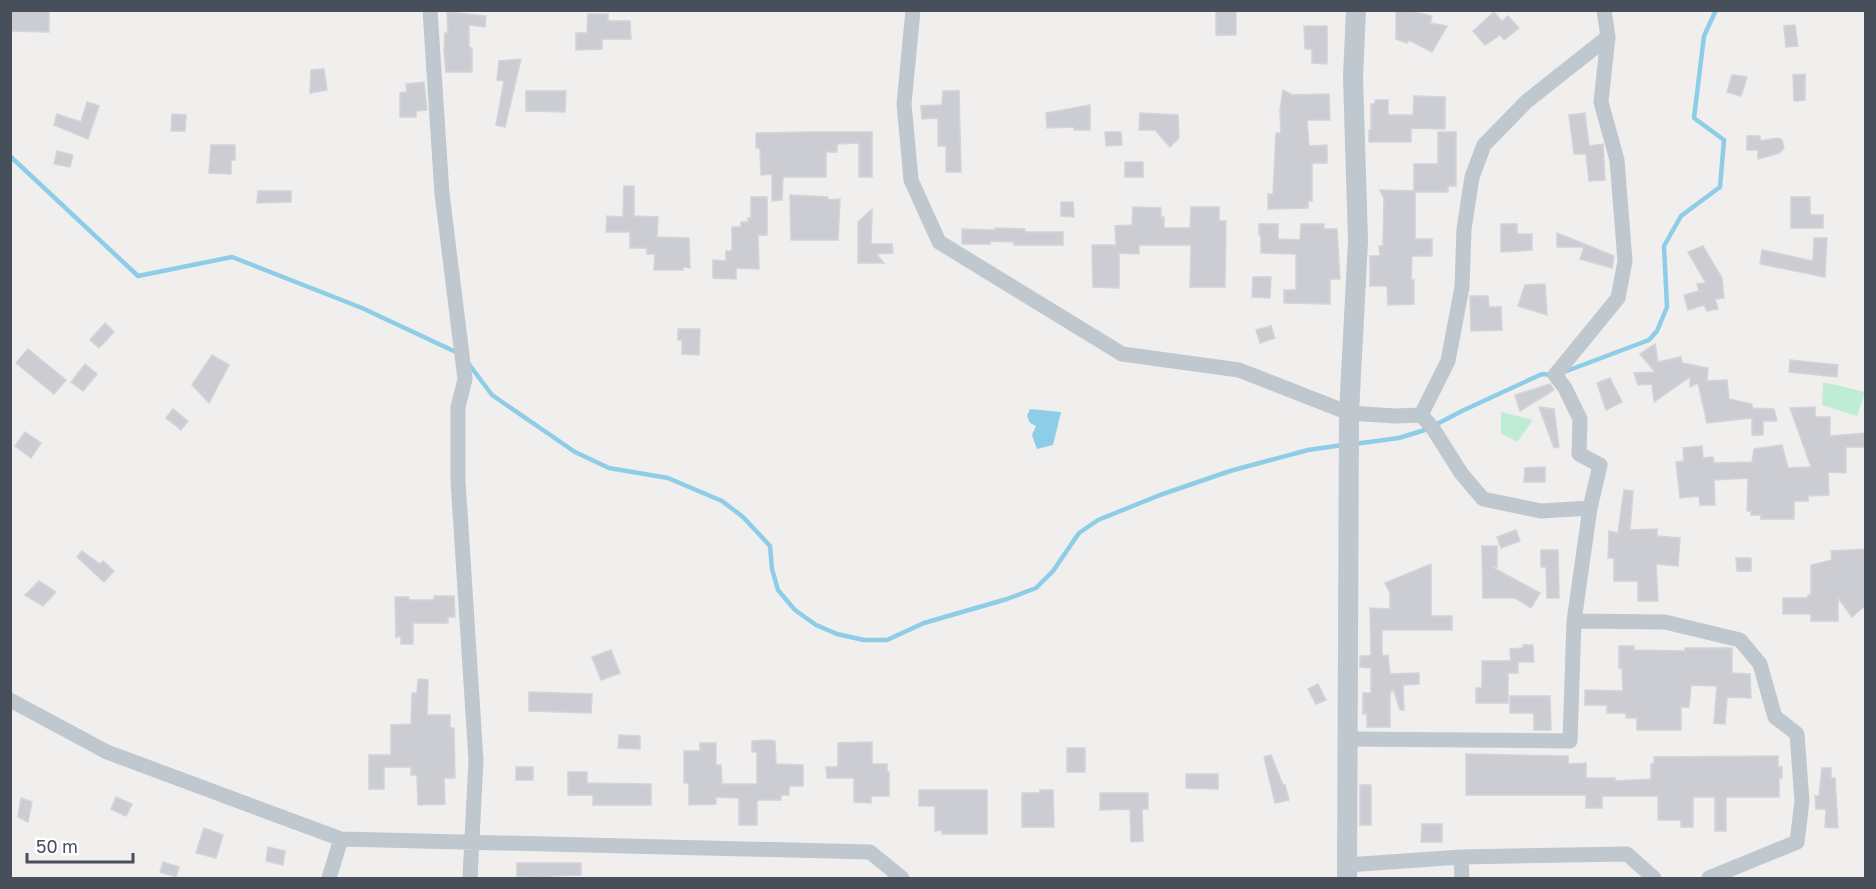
<svg xmlns="http://www.w3.org/2000/svg" width="1876" height="889" viewBox="0 0 1876 889" font-family="'Golos Text',sans-serif">
  <style>
    .green { fill: #bfecd4 }
    .water { fill: #8ecde7 }
    .lines { fill: none; stroke-linecap: round; stroke-linejoin: round }
    .stream { stroke: #8ecde7; stroke-width: 4.5 }
    .building { fill: #cbcdd3; stroke: #d2d4d9; stroke-width: 1.5 }
    .minor { stroke: #bfc7cf; stroke-width: 15 }
    .tertiary { stroke: #bfc7cf; stroke-width: 20 }
  </style>
  <rect width="100%" height="100%" fill="#f1eeee"/>
  <path class="green" d="M1823 382 1865 392 1857 416 1822 405Z
    M1501 412 1533 420 1517 442 1501 433Z"/>
  <path class="water" d="M1030 409 1061 412 1053 445 1037 449 1032 435 1036 426 1030 423 1027 416Z"/>
  <g class="lines">
    <path class="stream" d="M10 156 138 276 232 257 362 308 458 353
      M468 363 492 395 575 452 609 468 668 478 722 501 743 517 770 546 772 569 778 590 795 610 816 625 837 634 864 640H887L924 623 1007 599 1036 588 1053 571 1079 533 1098 520 1160 495 1230 471 1308 450 1343 445
      M1564 372 1649 340 1657 331 1667 307 1664 246 1681 216 1720 187 1724 140 1694 118 1704 36 1716 10
      M1435 425 1464 410 1542 374 1553 375
      M1354 444 1399 438 1428 429"/>
  </g>
  <path class="building" d="M10 10H49V32L10 31Z
    M1216 10H1236V35H1216Z
    M1396 10H1408L1432 16 1430 23 1447 26 1432 52 1409 40 1407 43 1396 39Z
    M447 12 486 16 485 27 469 25V48H472V72H446L444 51 445 33H448Z
    M1494 12 1502 21 1508 16 1519 28 1504 40 1500 35 1485 45 1473 31Z
    M588 14H608V21H630L631 39H602V49L576 50V33H587Z
    M1795 25 1798 46 1786 47 1784 26Z
    M1304 26H1327V64L1312 63V49H1305Z
    M521 59 505 127 496 125 504 81 497 80 499 61Z
    M324 69 327 90 310 93 311 70Z
    M1805 74V100L1794 101 1793 75Z
    M1732 75 1747 77 1741 96 1727 92Z
    M424 82 427 110 416 111V117H400V93L407 92 406 84Z
    M1283 90 1292 95 1329 94 1330 120H1307L1309 146 1327 145V163H1312V201H1308V208L1268 209V194H1273L1276 133H1281L1280 110Z
    M526 91H566L565 112 526 111Z
    M943 91H959L961 172H946V146H938V118L922 119 921 106 942 105Z
    M1414 96 1445 97V129L1411 128V142H1369V130H1371V104H1375V100H1388V115H1413Z
    M87 102 99 106 88 139 54 125 57 114 81 122Z
    M1090 105V130H1074V127L1047 128 1046 113Z
    M1140 113 1178 115 1179 138 1170 147 1155 130H1139Z
    M1585 113 1589 146 1603 144 1605 180 1589 181 1586 154H1574L1569 115Z
    M172 114 186 115 185 131H171Z
    M809 132H872V177H859V143L837 144V152H826V177H783L782 200 772 201V174L761 175 760 148H756V133Z
    M1105 132H1121L1122 145 1106 146Z
    M1438 132H1456V186H1448V192H1415V239H1432V256H1412L1411 280H1414V304L1388 305 1387 286H1370V256H1380L1379 246H1383L1384 198 1380 190 1414 191V164H1438Z
    M1747 136H1760V141L1778 138 1782 140 1784 148 1779 153 1758 159V150H1747Z
    M211 145H235V160H231V174L209 173Z
    M57 151 73 155 70 167 54 164Z
    M1125 162H1143V177H1125Z
    M624 186H634V216L658 217 657 237 689 238 690 268 683 267V270H654L655 254H647V248H630V232H606L607 216 623 217Z
    M258 191H291V202L257 203Z
    M790 195 828 197V200L840 199 838 240H791Z
    M751 197H767V235H758L759 269 736 268V279L713 278V260L726 261V251H732V227H741V222H748V218H751Z
    M1791 197H1810V215H1823V228H1791Z
    M1061 202H1073L1074 217 1061 216Z
    M1133 207 1161 208V217H1164V228H1190L1191 207H1219V221H1226L1225 287H1190L1191 245H1139V254L1119 253V288L1093 287 1092 245H1116L1115 226 1132 225Z
    M872 209 871 244H892L893 253 876 254 884 263H858V222Z
    M1259 224H1278V239L1300 240 1301 224H1324V229H1337L1340 279H1330V304L1284 303V290H1296V254L1261 253V235H1259Z
    M1501 224H1517V234H1532V250L1501 252Z
    M995 228 1025 229V232H1063V245H1014V242L990 241V244H962V229L995 230Z
    M1557 233 1614 256 1612 268 1580 259 1584 247H1557Z
    M1814 238H1827L1825 277 1760 264 1762 250 1813 261Z
    M1703 246 1722 278 1724 298 1715 299 1718 309 1707 311 1704 305 1688 310 1684 295 1699 291 1697 284 1706 283 1688 252Z
    M1253 277H1271L1270 298 1252 297Z
    M1545 284 1547 315 1518 306 1525 285Z
    M1470 296H1488L1489 307H1501L1502 330 1471 331Z
    M105 323 114 332 99 348 90 340Z
    M1271 326 1275 338 1260 343 1256 330Z
    M678 329H700L699 355 682 354V340H678Z
    M1655 344 1658 362 1681 357 1682 363 1708 368 1707 381 1727 380 1729 399 1752 404V408L1774 409 1777 421H1763V435H1752V418L1707 423 1698 383 1690 387V377L1654 402 1652 384 1638 385 1634 373 1655 372 1640 354Z
    M28 349 66 380 54 394 16 363Z
    M212 355 229 365 209 403 192 385Z
    M1790 360 1838 365 1837 377 1789 372Z
    M85 364 97 374 83 391 71 382Z
    M1610 378 1622 402 1606 410 1597 383Z
    M1550 384 1554 390 1520 411 1515 395Z
    M1539 407 1554 409 1559 447 1554 448Z
    M1815 407V417H1830V436L1866 433V447H1846V473L1828 472 1829 495 1808 496V501H1794V519H1761V515H1751V511H1747L1748 478 1714 480 1715 505H1700L1699 496 1680 498 1676 462 1684 461 1683 448 1702 446 1703 458 1713 457 1714 463 1752 462 1754 449 1782 445 1788 468 1811 467 1790 408Z
    M173 409 188 421 181 430 166 418Z
    M25 432 41 443 31 458 15 446Z
    M1545 467V482H1524L1525 468Z
    M1624 490 1633 491 1630 530 1657 529V536L1680 538 1678 566 1656 564 1658 601H1638V581H1614V558H1608L1609 531 1618 533Z
    M1516 530 1520 541 1501 548 1497 537Z
    M1482 546H1497V567H1492L1540 593 1531 608 1515 598H1483Z
    M1866 549V605L1852 617 1838 598V621H1811V614H1783V598H1808V595H1811V565L1832 560 1831 551Z
    M1541 550H1558L1559 598H1547L1546 567H1541Z
    M82 551 100 564 103 561 114 571 104 582 77 557Z
    M1736 558H1751V571H1737Z
    M1431 564V616H1452V630H1382V656L1388 655 1390 674 1419 673V684L1403 685 1404 710H1400L1392 685V692H1390V727H1367V713L1363 714V693H1371V668L1360 667V656H1371L1370 608 1390 609V593L1385 583Z
    M39 581 56 592 43 606 25 595Z
    M434 596H454L455 617H448V623H413V644H401V636L396 637 395 597H409V600H434Z
    M1523 645H1533L1534 662H1518V673H1508V703H1476V688H1482V661H1511L1510 649 1523 648Z
    M1619 646H1634V650L1685 651V648H1732V673L1750 674 1751 698 1727 697 1725 724 1714 723 1717 686 1691 685 1689 707H1681V730H1637V718H1626V713H1607V705H1585V690L1623 691 1622 668H1619Z
    M611 650 620 673 601 680 592 657Z
    M418 679 428 680 427 715H450V728H454L455 778H444L445 804 418 805 417 775H411V767H384V789H369V755H391V725L411 724 412 693H417Z
    M1318 684 1326 700 1316 704 1308 689Z
    M529 692 592 694 591 713 529 711Z
    M1510 696H1550L1551 730H1534V713H1510Z
    M619 735 640 736V749L618 748Z
    M769 740 775 741 776 764 803 765V786H789V795H781V800H757V825H739V798L716 797V804L689 805V783H684V751H700V743H716V765H721L722 784H757V752H752V741Z
    M872 742V764H887V772H889V796H871V803L854 802V778H827L826 767H838V743Z
    M1067 748H1085V772H1067Z
    M1466 754 1568 756V764L1586 763V778H1615V781L1651 779V764H1654V757L1778 756V767H1782V778H1779V797H1726V831H1715V797H1693V827H1681V820H1658V796H1602V808H1586V795H1466Z
    M1271 755 1283 785H1285L1289 800 1275 803 1264 757Z
    M516 767H533V780H516Z
    M1822 768H1831V778H1835L1838 828 1825 827 1826 809H1816L1815 796H1819Z
    M568 772H587V783L651 784V805H593V795H568Z
    M1186 774H1218V789L1186 788Z
    M1360 785H1371V825H1360Z
    M919 790H987V834H942V830L935 831V806H919Z
    M1040 790H1053L1054 827H1022V793H1040Z
    M1100 793H1148V809H1142L1143 841 1131 842 1130 809 1100 810Z
    M116 797 132 804 126 816 111 809Z
    M21 798 32 802 28 822 18 817Z
    M1422 824H1442V842H1421Z
    M204 828 223 835 216 858 196 853Z
    M268 847 285 851 283 865 266 861Z
    M163 862 179 867 176 877 160 872Z
    M517 863H581V875L552 876V879L517 876Z"/>
  <g class="lines">
    <path class="minor" d="M430 10 442 194 465 379 458 407V481L476 760 470 878
      M913 10 904 104 911 180 939 242 1122 354 1239 370 1349 413 1395 416 1421 415 1432 427 1461 473 1483 499 1541 511 1590 508
      M1421 415 1448 361 1462 287 1464 229 1472 177 1484 145 1527 101 1608 37
      M1574 621 1665 622 1740 640 1760 664 1775 717 1797 734 1802 801 1797 842 1709 878
      M10 700 107 752 341 839 870 852 902 878
      M1348 739 1570 741 1574 621 1590 508 1600 465 1579 454 1580 419 1565 388 1555 375 1618 298 1625 261 1617 160 1601 102 1608 37 1604 10
      M1461 857 1462 878
      M1347 865 1461 857 1627 854 1654 878
      M329 878 341 839"/>
    <path class="tertiary" d="M1347 878 1349 413 1358 241 1353 77 1356 10"/>
  </g>
  <rect width="1876" height="889" fill="none" stroke="#47505a" stroke-width="24"/>
  <path d="M27 853v9h106v-9" fill="none" stroke="#47505a" stroke-width="3"/>
  <text x="36" y="853" font-size="18" fill="#47505a" stroke="#ffffff" stroke-width="4.5" paint-order="stroke">50 m</text>
</svg>
